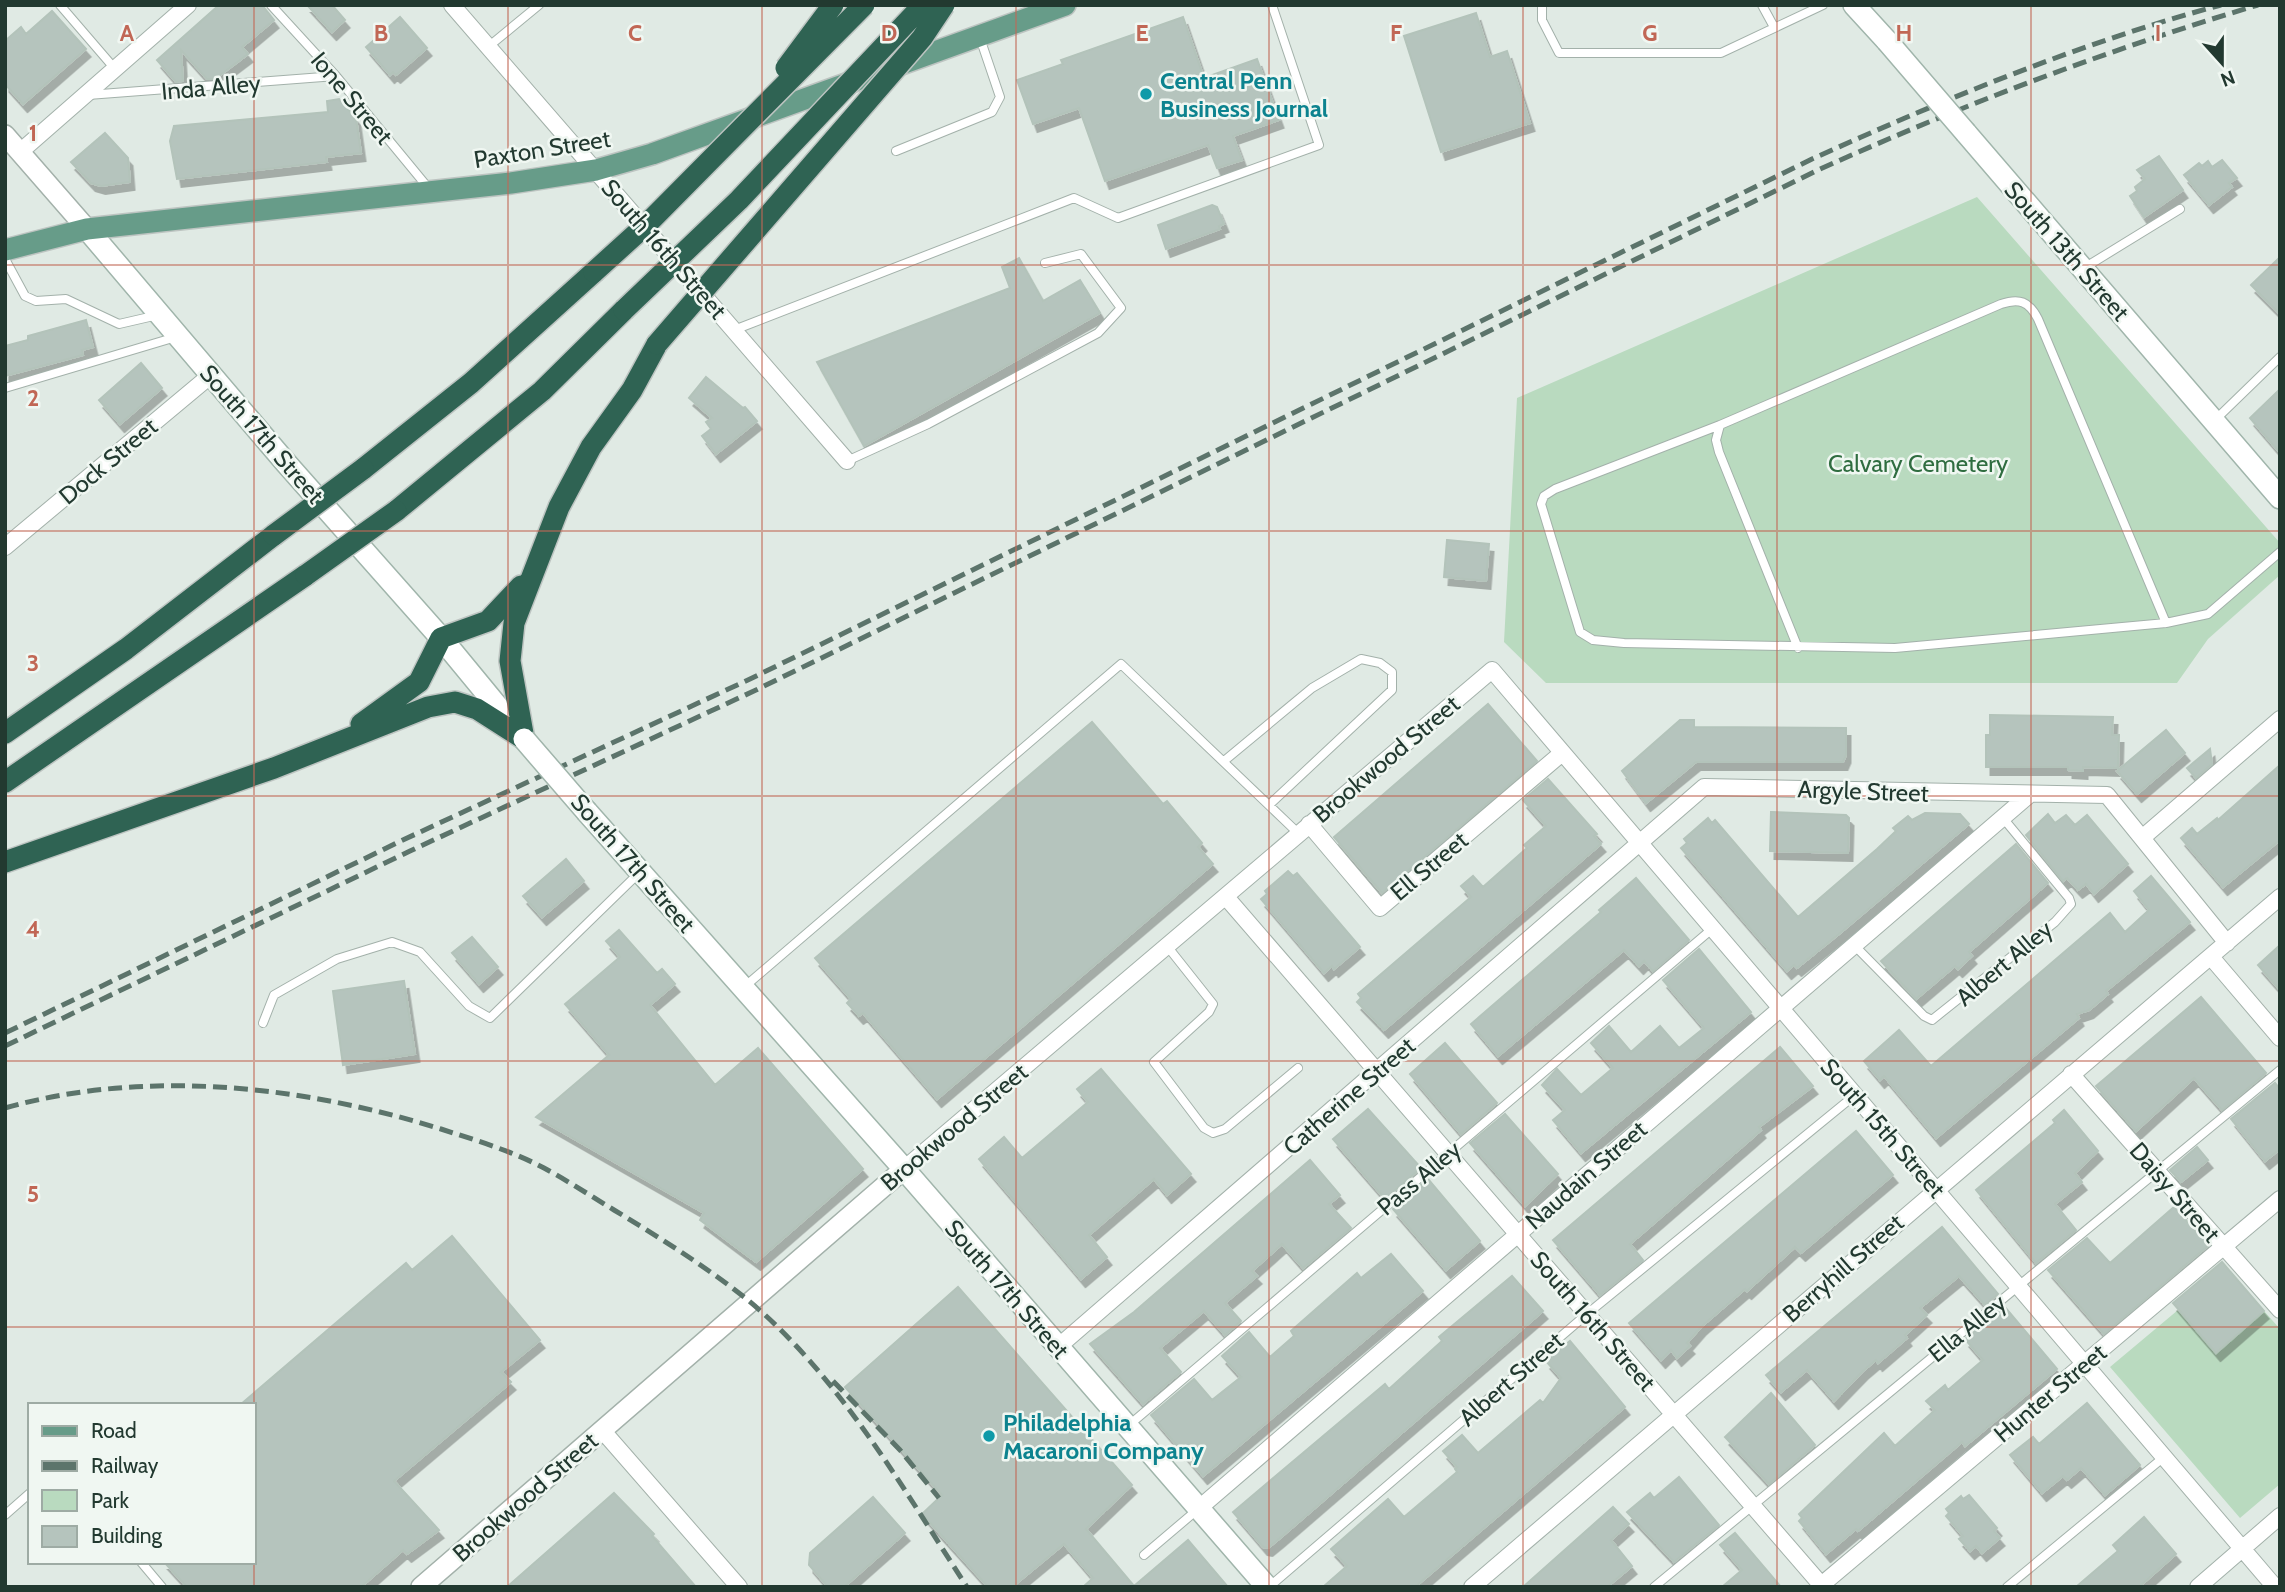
<svg xmlns="http://www.w3.org/2000/svg" width="2285" height="1592" viewBox="0 0 2285 1592" font-family="Cabin,sans-serif">
  <style>
    .green { fill: #b9dabf }
    .building { fill: #b5c4bd; stroke: #b3c3ba; stroke-width: 2; filter: url(#shadow) }
    .lines { fill: none; stroke-linecap: round; stroke-linejoin: round }
    .service-casing { stroke: #a3b1aa; stroke-width: 10 }
    .minor-casing { stroke: #a3b1aa; stroke-width: 18 }
    .tertiary-casing { stroke: #a3b1aa; stroke-width: 22 }
    .secondary-casing { stroke: #a0b5ab; stroke-width: 24 }
    .primary-casing { stroke: #bdc4c1; stroke-width: 24 }
    .motorway-casing { stroke: #bdc4c1; stroke-width: 24 }
    .service { stroke: #fff; stroke-width: 8 }
    .minor { stroke: #fff; stroke-width: 16 }
    .tertiary { stroke: #fff; stroke-width: 19 }
    .secondary { stroke: #fff; stroke-width: 21 }
    .primary { stroke: #679c89; stroke-width: 21 }
    .motorway { stroke: #2f6353; stroke-width: 21 }
    .rail { stroke: #5c746b; stroke-width: 5; stroke-dasharray: 14 7; stroke-linecap: butt }
    .secondary-bridge-casing { stroke: #a0b5ab; stroke-width: 24; stroke-linecap: butt }
    .motorway-bridge-casing { stroke: #bdc4c1; stroke-width: 24; stroke-linecap: butt }
    .secondary-bridge { stroke: #fff; stroke-width: 21 }
    .motorway-bridge { stroke: #2f6353; stroke-width: 21 }
    .grid { fill: none; stroke: #c16755; stroke-width: 2; stroke-opacity: 0.55 }
    .culture-dot { fill: #0f9aa8; stroke: #f0f7f2; stroke-width: 2.5 }
    .labels { text-anchor: middle; dominant-baseline: central; stroke-width: 5; stroke-linejoin: round; paint-order: stroke }
    .culture-label { font-size: 24px; font-weight: bold; fill: #0d838f; stroke: #f0f7f2; text-anchor: start }
    .street-label { font-size: 24px; fill: #223930; stroke: #f0f7f2 }
    .park-label { font-size: 24px; fill: #2f6d40; stroke: #f0f7f2 }
    .grid-label { font-size: 23px; text-anchor: middle; font-weight: bold; fill: #c16755; stroke: #f0f7f2; stroke-width: 5; stroke-linejoin: round; paint-order: stroke }
  </style>
  <defs>
    <filter id="shadow"><feDropShadow dx="4.5" dy="8" stdDeviation="0" flood-color="#0004"/></filter>
  </defs>
  <rect width="100%" height="100%" fill="#e0eae4"/>
  <path class="green" d="M1977 197 2280 543V575L2208 639 2177 683H1546L1504 642 1517 398Z
    M2178 1310 2216 1353 2264 1311 2280 1329V1484L2240 1518 2110 1367Z"/>
  <path class="building" d="M219 5H262L274 20 242 47 248 54 215 79H207L181 50 183 81 176 82 157 60Z
    M307 5H332L345 20 332 32Z
    M52 11 86 49 23 104 5 84V41L21 27 26 34Z
    M1476 13 1490 57 1507 51 1530 123 1441 152 1404 36Z
    M400 17 427 48 396 75 393 72 390 75 366 47Z
    M1183 17 1204 78 1257 59 1279 120 1233 136 1242 160 1217 168 1208 145 1105 181 1079 108 1033 124 1017 80 1063 64 1061 60Z
    M339 99 356 118 361 153 326 157 327 162 177 179 170 141 174 126 328 112 327 101Z
    M105 133 128 158 130 182 101 186 91 183 71 162Z
    M2159 156 2183 190 2144 217 2130 196 2137 191 2135 187 2145 179 2137 170Z
    M2222 160 2237 178 2229 183 2232 187 2209 205 2184 175 2199 163 2202 166 2208 161 2212 167Z
    M1212 205 1217 207 1224 224 1219 226 1220 229 1166 249 1158 225Z
    M2280 257V314L2251 285Z
    M1019 258 1043 301 1080 280 1100 313 864 446 817 362 1010 288 1002 267Z
    M86 320 93 347 82 350 83 355 5 376V346L28 340V336Z
    M141 363 162 388 120 424 99 400Z
    M706 377 743 408 745 407 757 421 716 454 702 436 711 429 706 422 712 418 689 398Z
    M2280 389V453L2250 418Z
    M1447 540 1489 544 1486 581 1444 577Z
    M1488 704 1537 761 1382 893 1334 837Z
    M1990 715 2113 717 2112 735H2119L2118 768 2083 767V771L2068 770V767H1986V735H1990Z
    M1680 720H1694V727L1846 728V755L1843 762H1696L1646 803 1622 771Z
    M1092 722 1163 804 1167 801 1202 843 1198 847 1213 864 937 1099 863 1013 859 1016 847 1003 851 999 815 958Z
    M2166 730 2185 753 2137 794 2117 771Z
    M2210 749 2212 764 2196 778 2187 768Z
    M2280 765V840L2223 887 2181 838 2192 828 2197 834 2217 818 2218 820Z
    M1548 779 1597 834 1594 836 1601 844 1384 1030 1357 1002 1361 998 1358 994 1471 897 1461 886 1473 876 1483 887 1527 848 1524 845 1546 826 1523 800Z
    M1771 812 1846 815 1849 818 1848 853 1770 851Z
    M1925 813 1960 814 1969 824 1839 934 1797 968 1794 965 1787 971 1681 848 1687 843 1684 839 1708 818 1712 823 1715 820 1798 917 1877 849 1896 831 1893 828 1908 816 1912 820Z
    M2048 814 2055 823 2066 815 2075 825 2087 815 2128 864 2094 894 2086 884 2078 890 2067 878 2063 881 2026 835Z
    M2016 844 2048 883 1969 952 1972 956 1958 969 1955 966 1916 999 1881 961Z
    M566 859 584 881 542 917 523 896Z
    M1288 871 1293 876 1297 873 1360 947 1334 969 1332 966 1324 973 1261 899 1267 894 1265 891Z
    M2151 876 2190 922 2106 991 2108 994 2089 1010 2077 1014 2079 1018 1936 1138 1884 1076 1880 1080 1864 1061 1899 1030 1931 1066 2110 913 2125 932 2149 910 2134 891Z
    M1636 878 1689 940 1653 971 1644 961 1639 966 1624 950 1498 1056 1471 1024 1601 912 1599 910Z
    M619 930 657 973 662 969 675 984 650 1005 715 1085 758 1048 863 1169 756 1262 700 1220 704 1213 536 1117 609 1055 565 1004 620 957 606 941Z
    M472 937 498 967 479 984 452 953Z
    M2280 945V990L2258 965Z
    M1699 949 1751 1012 1581 1153 1553 1120 1565 1110 1542 1085 1557 1069 1581 1095 1613 1068 1591 1043 1609 1026 1631 1052 1660 1026 1679 1048 1704 1028 1663 980Z
    M404 981 415 1054 343 1065 333 991Z
    M2201 997 2266 1073 2222 1110 2194 1078 2136 1131 2096 1086Z
    M1445 1043 1497 1103 1461 1134 1410 1074Z
    M1780 1047 1813 1086 1759 1127 1761 1130 1751 1139 1630 1244 1643 1260 1600 1295 1553 1240Z
    M1101 1069 1191 1174 1167 1195 1154 1179 1089 1235 1107 1257 1081 1279 979 1159 1004 1137 1022 1158 1088 1102 1077 1089Z
    M2275 1083 2280 1089V1149L2265 1161 2231 1119Z
    M1368 1109 1421 1168 1385 1199 1333 1139Z
    M2064 1110 2098 1151 2075 1173 2082 1182 2055 1204 2076 1230 2036 1263 1976 1190 2055 1123 2053 1120Z
    M1505 1114 1558 1174 1525 1206 1470 1143Z
    M1856 1131 1893 1175 1801 1253 1795 1247 1747 1291 1745 1289 1701 1327 1687 1343 1690 1346 1677 1358 1671 1350 1661 1360 1629 1323Z
    M2197 1147 2208 1160 2181 1182 2170 1170Z
    M1310 1160 1340 1195 1329 1204 1351 1228 1303 1268 1282 1244 1271 1254 1252 1271 1257 1276 1225 1303 1241 1321 1225 1335 1204 1311 1160 1348 1181 1372 1143 1404 1090 1344 1134 1312Z
    M1428 1179 1480 1241 1446 1270 1393 1209Z
    M2174 1207 2209 1245 2104 1334 2048 1270 2087 1238 2110 1263Z
    M1942 1227 1998 1294 1985 1305 1959 1276 1920 1308 1927 1315 1905 1335 1907 1338 1878 1363 1876 1360 1863 1371 1834 1401 1807 1370 1781 1392 1766 1375Z
    M452 1236 540 1340 501 1372 511 1382 394 1481 439 1530 407 1554 403 1550 361 1587H187L164 1562H254V1405H240L406 1263 412 1270Z
    M1391 1254 1423 1291 1203 1476 1151 1415 1194 1379 1212 1400 1241 1377 1222 1356 1249 1332 1270 1357 1294 1336 1291 1331 1357 1273 1361 1278Z
    M2222 1262 2264 1311 2216 1353 2173 1303Z
    M1512 1276 1543 1311 1279 1539 1268 1548 1263 1547 1233 1512 1385 1384 1389 1389 1442 1341 1439 1337Z
    M958 1287 1132 1485 1086 1529 1134 1586 1188 1540 1228 1587H1083L1093 1578 1064 1544 1012 1587H988L922 1514 942 1495 845 1387Z
    M2004 1306 2057 1369 1965 1446 1962 1442 1858 1531 1856 1529 1826 1554 1799 1521 1802 1518 1799 1514 1884 1433 1895 1446 1935 1410 1926 1401 1945 1385 1948 1390 1983 1360 1965 1339Z
    M1570 1341 1625 1407 1415 1587H1323L1347 1566 1331 1549 1388 1499 1404 1517 1457 1472 1455 1469 1457 1467 1443 1451 1462 1435 1478 1453 1540 1400 1543 1403 1561 1378 1546 1361Z
    M1771 1393 1815 1445 1769 1484 1725 1437Z
    M2087 1403 2140 1465 2105 1495 2081 1468 2067 1480 2063 1476 2042 1493 2010 1455 2033 1437 2039 1444Z
    M1679 1477 1719 1525 1674 1562 1627 1512 1650 1493 1654 1498Z
    M614 1493 654 1534 652 1536 696 1587H507Z
    M1969 1495 1997 1528 1994 1531 2000 1538 1982 1553 1976 1546 1970 1551 1959 1539 1963 1536 1946 1516 1949 1513 1946 1509 1961 1496 1963 1499Z
    M873 1497 905 1533 844 1587H828L809 1565 810 1553Z
    M1613 1507 1629 1524 1611 1540 1632 1566 1607 1587H1523Z
    M2144 1517 2176 1554 2139 1587H2076L2118 1551 2113 1545Z
    M1735 1533 1781 1587H1722L1742 1570 1720 1545Z"/>
  <g class="lines">
    <defs>
      <path id="service" d="M60 5 115 69
        M271 5 336 76 430 190
        M1542 5V20L1559 53H1721L1823 5
        M1762 5 1774 27
        M488 47 539 5
        M88 95 336 76
        M896 151 992 112 1000 97 980 38
        M5 259 25 296 36 301 66 299 119 324 158 315
        M2084 268 2180 209
        M734 330 1074 198 1118 218 1319 145 1272 5
        M5 388 176 337
        M2214 421 2280 357
        M1720 425 1716 440 1719 452 1798 648
        M847 461 928 424 1098 333 1121 308 1081 254 1045 263
        M2166 623 2038 319C2029 301 2019 298 2001 304L1720 425 1555 489 1544 496 1541 504 1580 632 1593 640 1624 643 1895 648 2166 623 2208 614 2280 552
        M1224 761 1312 688 1361 659 1380 663 1392 672V690L1269 805
        M1854 945 1924 1016 1932 1020 2055 922 2071 904 2069 898 2003 818
        M1167 946 1213 1004 1209 1012 1154 1062 1204 1128 1213 1133 1225 1129 1298 1068
        M743 988 1121 664 1298 833
        M263 1023 274 995 337 959 392 942 420 952 469 1006 490 1018 640 872
        M1128 1426 1712 929
        M5 1515 30 1493
        M1144 1555 1197 1510
        M141 1562 162 1587
        M1269 1587 1587 1314 1855 1095
        M1654 1587 2280 1070
        M2007 1587 2164 1457"/>
      <path id="minor" d="M452 5 847 461
        M20 152 188 5
        M5 547 211 375
        M1309 824 1380 908 1562 753
        M2142 838 2280 719
        M1226 897 1823 1587
        M2211 957 2280 1038
        M2071 1074 2280 1310
        M904 1169 1492 670 2275 1587
        M1058 1347 1704 787 2107 795 2227 943
        M602 1430 739 1587
        M1197 1510 2029 795
        M1472 1587 2280 897
        M1819 1587 2280 1199
        M2198 1587 2280 1516"/>
      <path id="tertiary" d="M5 135 87 229
        M421 1587 904 1169"/>
      <path id="secondary" d="M1854 5 1887 41
        M1966 133 2280 498
        M87 229 286 463 441 638 521 735
        M587 812 904 1169 1267 1587"/>
      <path id="primary" d="M5 250 87 229 511 183 596 170 652 154 1065 5"/>
      <path id="motorway" d="M363 469 471 383 594 272
        M396 511 542 391 624 310
        M361 724 419 682 441 638 488 621 521 586
        M5 733 126 649 274 535
        M524 739 510 661 514 623 559 507 591 447 632 390 657 344
        M5 782 306 575
        M5 862 274 768 428 707 455 702 477 709 524 739"/>
    </defs>
    <use href="#service" class="service-casing"/>
    <use href="#minor" class="minor-casing"/>
    <use href="#tertiary" class="tertiary-casing"/>
    <use href="#secondary" class="secondary-casing"/>
    <use href="#primary" class="primary-casing"/>
    <use href="#motorway" class="motorway-casing"/>
    <use href="#service" class="service"/>
    <use href="#minor" class="minor"/>
    <use href="#tertiary" class="tertiary"/>
    <use href="#secondary" class="secondary"/>
    <use href="#primary" class="primary"/>
    <use href="#motorway" class="motorway"/>
    <path class="rail" d="M5 1033 405 839 750 679 1812 159C1945 99 2080 43 2221 5
      M5 1046 410 851 756 690 1818 170C1962 105 2107 50 2258 5
      M5 1108C147 1068 303 1086 441 1129 475 1140 512 1151 544 1168 568 1181 591 1196 614 1210 660 1238 707 1267 749 1301 839 1376 904 1490 967 1587
      M833 1381 900 1450 939 1498"/>
    <defs>
      <path id="secondary-bridge" d="M1887 41 1966 133
        M524 739 587 812"/>
      <path id="motorway-bridge" d="M786 68 833 5
        M594 272 648 223 864 5
        M624 310 739 200 923 5
        M657 344 922 38 944 5
        M274 535 363 469
        M306 575 396 511"/>
    </defs>
    <use href="#secondary-bridge" class="secondary-bridge-casing"/>
    <use href="#motorway-bridge" class="motorway-bridge-casing"/>
    <use href="#secondary-bridge" class="secondary-bridge"/>
    <use href="#motorway-bridge" class="motorway-bridge"/>
  </g>
  <path class="grid" d="M254 5V1587M508 5V1587M762 5V1587M1016 5V1587M1269 5V1587M1523 5V1587M1777 5V1587M2031 5V1587M5 265H2280M5 531H2280M5 796H2280M5 1061H2280M5 1327H2280"/>
  <g class="culture-dot">
    <circle cx="1146" cy="94" r="7"/>
    <circle cx="989" cy="1436" r="7"/>
  </g>
  <g class="labels">
    <g class="culture-label">
      <text x="1160" y="80">Central Penn<tspan x="1160" dy="28">Business Journal</tspan></text>
      <text x="1003" y="1422">Philadelphia<tspan x="1003" dy="28">Macaroni Company</tspan></text>
    </g>
    <g class="street-label">
      <text transform="translate(211 87) rotate(-5)">Inda Alley</text>
      <text transform="translate(352 98) rotate(50)">Ione Street</text>
      <text transform="translate(542 149) rotate(-9)">Paxton Street</text>
      <text transform="translate(664 249) rotate(49)">South 16th Street</text>
      <text transform="translate(2067 251) rotate(49)">South 13th Street</text>
      <text transform="translate(262 434) rotate(49)">South 17th Street</text>
      <text transform="translate(108 461) rotate(-40)">Dock Street</text>
      <text transform="translate(1386 759) rotate(-40)">Brookwood Street</text>
      <text transform="translate(1863 791) rotate(2)">Argyle Street</text>
      <text transform="translate(633 863) rotate(49)">South 17th Street</text>
      <text transform="translate(1429 866) rotate(-40)">Ell Street</text>
      <text transform="translate(2004 963) rotate(-40)">Albert Alley</text>
      <text transform="translate(1349 1096) rotate(-41)">Catherine Street</text>
      <text transform="translate(954 1127) rotate(-40)">Brookwood Street</text>
      <text transform="translate(1883 1128) rotate(49)">South 15th Street</text>
      <text transform="translate(1586 1175) rotate(-41)">Naudain Street</text>
      <text transform="translate(1419 1178) rotate(-40)">Pass Alley</text>
      <text transform="translate(2175 1192) rotate(49)">Daisy Street</text>
      <text transform="translate(1843 1268) rotate(-41)">Berryhill Street</text>
      <text transform="translate(1007 1289) rotate(49)">South 17th Street</text>
      <text transform="translate(1593 1321) rotate(49)">South 16th Street</text>
      <text transform="translate(1967 1328) rotate(-39)">Ella Alley</text>
      <text transform="translate(1511 1379) rotate(-41)">Albert Street</text>
      <text transform="translate(2050 1393) rotate(-40)">Hunter Street</text>
      <text transform="translate(525 1497) rotate(-41)">Brookwood Street</text>
    </g>
    <g class="park-label">
      <text x="1918" y="463">Calvary Cemetery</text>
    </g>
  </g>
  <g class="grid-label">
    <text x="127" y="41">A</text>
    <text x="381" y="41">B</text>
    <text x="635" y="41">C</text>
    <text x="889" y="41">D</text>
    <text x="1142" y="41">E</text>
    <text x="1396" y="41">F</text>
    <text x="1650" y="41">G</text>
    <text x="1904" y="41">H</text>
    <text x="2158" y="41">I</text>
    <text x="33" y="141">1</text>
    <text x="33" y="406">2</text>
    <text x="33" y="671">3</text>
    <text x="33" y="937">4</text>
    <text x="33" y="1202">5</text>
  </g>
  <rect width="2285" height="1592" fill="none" stroke="#223930" stroke-width="14"/>
  <rect x="28" y="1403" width="228" height="161" fill="#f0f7f2" stroke="#9eaba4" stroke-width="2"/>
  <rect x="42" y="1426" width="35" height="10" fill="#679c89" stroke="#9eaba4" stroke-width="2"/>
  <text x="91" y="1438" font-size="21" fill="#223930">Road</text>
  <rect x="42" y="1461" width="35" height="10" fill="#5c746b" stroke="#9eaba4" stroke-width="2"/>
  <text x="91" y="1473" font-size="21" fill="#223930">Railway</text>
  <rect x="42" y="1490" width="35" height="21" fill="#b9dabf" stroke="#9eaba4" stroke-width="2"/>
  <text x="91" y="1508" font-size="21" fill="#223930">Park</text>
  <rect x="42" y="1526" width="35" height="21" fill="#b5c4bd" stroke="#9eaba4" stroke-width="2"/>
  <text x="91" y="1543" font-size="21" fill="#223930">Building</text>
  <g transform="translate(2222 63) rotate(159)" stroke="#f0f7f2" stroke-width="5" paint-order="stroke">
  <path d="M0-5L12 26L0 18L-12 26Z" fill="#223930"/>
  <text y="-10" font-size="19" font-weight="bold" text-anchor="middle" fill="#223930">N</text>
  </g>
</svg>
